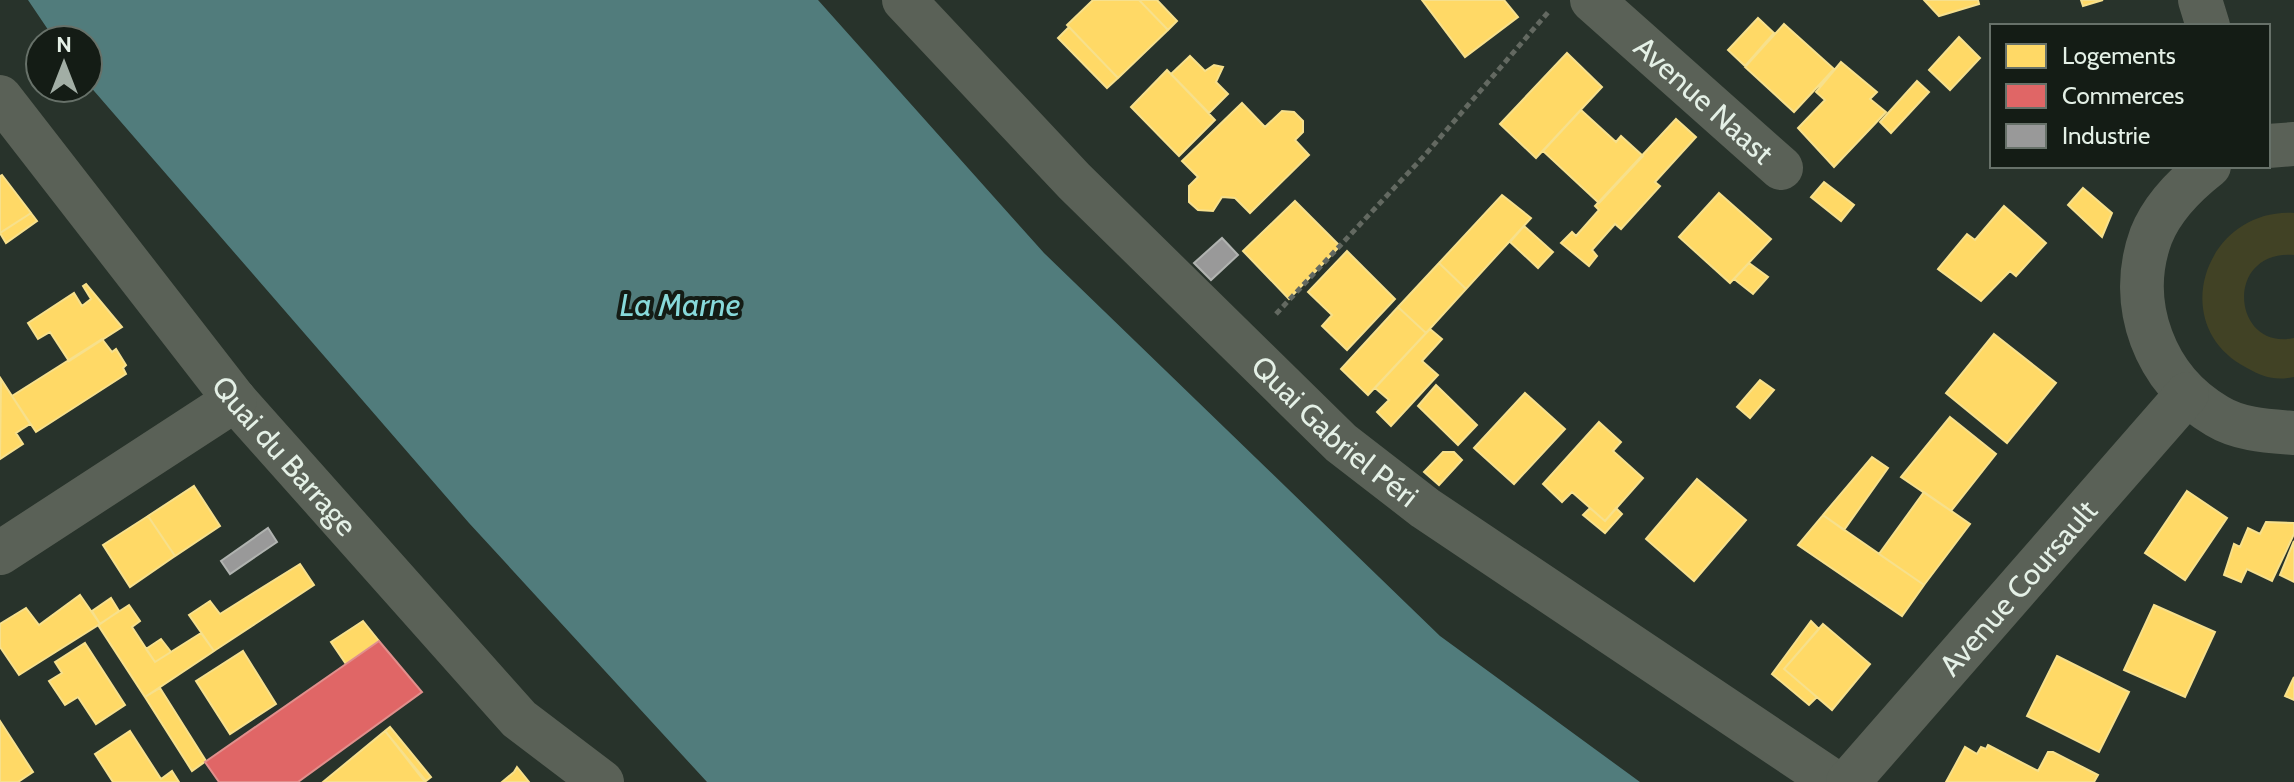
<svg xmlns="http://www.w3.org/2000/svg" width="2294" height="782" viewBox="0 0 2294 782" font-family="Cabin,sans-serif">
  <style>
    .green { fill: #414225 }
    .water { fill: #517c7c }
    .homes { fill: #ffd966; stroke: #f7e08c; stroke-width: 2 }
    .shops { fill: #e06666; stroke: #e18f8c; stroke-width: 2 }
    .industry { fill: #999; stroke: #b0b3b0; stroke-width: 2 }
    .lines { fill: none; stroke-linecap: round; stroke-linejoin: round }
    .path { stroke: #636961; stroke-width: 5; stroke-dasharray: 6 4; stroke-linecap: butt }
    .minor { stroke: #5a6157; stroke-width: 44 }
    .labels { text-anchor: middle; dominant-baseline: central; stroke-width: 8; stroke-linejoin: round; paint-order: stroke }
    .street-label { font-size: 30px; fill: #e4f0e6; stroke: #141c15 }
    .water-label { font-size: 32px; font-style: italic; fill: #87d9da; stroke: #141c15 }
  </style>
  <rect width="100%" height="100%" fill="#28332b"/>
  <path class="green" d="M2294 213V255C2223 250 2232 351 2294 338V377C2275 381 2263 377 2247 368 2165 326 2205 208 2294 213Z"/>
  <path class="water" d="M28 0H818L1044 253 1440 636 1640 782H707L469 523 88 84V40H55Z"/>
  <path class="homes" d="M1093 0H1139L1168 30 1118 78 1067 25Z
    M1139 0H1157L1177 21 1168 30Z
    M1422 0H1504L1518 17 1465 57Z
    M1924 0H1978L1979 4 1939 16Z
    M2081 0H2103L2083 6Z
    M1758 18 1774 33 1745 66 1728 50Z
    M1784 24 1834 69 1794 112 1745 67Z
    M1069 27 1118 78 1107 88 1058 38Z
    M1959 37 1980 58 1950 90 1929 70Z
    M1567 53 1602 87 1536 158 1500 124Z
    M1190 56 1205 71 1214 65 1223 67 1216 82 1228 94 1209 113 1171 74Z
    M1841 62 1877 92 1870 99 1886 112 1834 167 1798 128 1825 100 1816 92Z
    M1167 70 1215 120 1179 156 1131 107Z
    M1917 81 1929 92 1891 133 1880 122Z
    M1242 103 1265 127 1282 111 1294 112 1303 121V132L1295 140 1309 155 1250 213 1235 198 1222 197 1213 211 1198 210 1189 202V186L1198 177 1182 161Z
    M1581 110 1616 142 1621 136 1643 156 1599 203 1543 151Z
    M1676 119 1696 137 1655 182 1660 186 1621 229 1615 224 1592 250 1597 256 1589 266 1561 243 1572 232 1576 236 1599 210 1595 206Z
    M2 175 31 213 0 233V176Z
    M1824 182 1854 205 1841 221 1811 197Z
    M2083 188 2112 213 2102 237 2068 205Z
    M1719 193 1771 239 1730 283 1679 237Z
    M1502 195 1531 218 1466 289 1439 263Z
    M1295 201 1340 246 1289 299 1243 251Z
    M2004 206 2046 243 2016 276 2010 271 1981 301 1938 269 1967 234 1975 240Z
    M31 213 37 221 6 243 0 233Z
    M1524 226 1553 252 1538 268 1510 242Z
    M1347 251 1395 299 1347 350 1322 326 1332 315 1308 292Z
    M1439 263 1466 289 1426 333 1398 307Z
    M1749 263 1768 277 1753 294 1734 279Z
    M86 284 122 327 69 361 50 332 38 339 28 323 74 293 82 306 91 299 83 286Z
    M1398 307 1426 333 1368 395 1341 369Z
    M1430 329 1442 339 1422 361 1438 375 1391 426 1377 412 1389 400 1375 388Z
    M1994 334 2056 383 2007 443 1946 393Z
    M102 339 112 352 116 349 126 365 123 368 126 374 36 432 12 396Z
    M1 379 30 424 16 433 23 444 0 459Z
    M1760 380 1774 390 1750 418 1737 407Z
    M1436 385 1477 425 1458 445 1418 406Z
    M1525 393 1565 429 1514 484 1474 448Z
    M1950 417 1996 454 1951 511 1901 477Z
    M1599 422 1621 442 1613 451 1643 478 1605 521 1572 492 1562 502 1543 484Z
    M1443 452H1454L1462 460 1439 485 1424 472Z
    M1872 457 1888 468 1844 530 1823 515Z
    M1697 479 1746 520 1694 581 1646 539Z
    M194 486 220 526 175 556 148 516Z
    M2187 491 2227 518 2185 580 2145 553Z
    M1924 492 1970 524 1924 585 1879 554Z
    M1590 508 1605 521 1616 508 1622 514 1605 533 1583 515Z
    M1823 515 1924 585 1902 616 1798 545Z
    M148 516 175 556 130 587 103 545Z
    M2266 522 2294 523V534L2272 581 2247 569 2241 582 2224 575 2234 544 2240 547 2248 528 2260 534Z
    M2294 541V582L2280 575Z
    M300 564 314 585 214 651 189 615 210 601 220 614Z
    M80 595 100 624 19 675 0 647V624L26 608 39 625Z
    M111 598 119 611 100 624 92 611Z
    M129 605 140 621 132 627 155 662 201 633 214 651 145 697 98 625Z
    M2154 605 2215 632 2185 697 2124 670Z
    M363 621 379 641 346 664 331 642Z
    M1811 621 1819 629 1784 669 1817 697 1809 705 1772 674Z
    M1823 624 1870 664 1832 710 1784 669Z
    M161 639 171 652 155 662 146 649Z
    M85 643 125 705 96 724 78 697 65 705 49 681 62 673 55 662Z
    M243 651 276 704 230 734 196 681Z
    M2057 656 2129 692 2099 752 2027 716Z
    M2294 677V700L2285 696Z
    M160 688 206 761 192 771 145 697Z
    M0 721 33 772 18 782H0Z
    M390 727 431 777 426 781 385 731Z
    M130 731 161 779 172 771 179 782H113L95 754Z
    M385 731 425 782H323Z
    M1988 745 2038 771 2048 752H2053L2098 775 2094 782H1946L1965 747 1977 754 1981 747 1986 749Z
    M517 767 529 782H502L514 772Z"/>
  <path class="shops" d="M379 641 422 692 298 782H219L205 762Z"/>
  <path class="industry" d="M1222 238 1238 255 1211 280 1194 263Z
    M268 528 277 542 230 574 221 561Z"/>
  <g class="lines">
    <path class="path" d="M1276 314 1425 155 1550 10"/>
    <g class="minor">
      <path id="s1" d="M904 0 1074 181 1341 443 1425 508 1834 782"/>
      <path id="s2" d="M1592 0 1781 168"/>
      <path d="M2200 0 2208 26"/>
      <path id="s3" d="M0 97 235 400 519 719 602 782"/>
      <path d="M2268 146 2294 144"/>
      <path d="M2209 166C2186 184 2162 208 2151 236 2126 304 2155 380 2217 416 2240 430 2268 431 2294 433"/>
      <path d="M0 553 235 400"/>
      <path id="s4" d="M1848 782 2187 394"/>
    </g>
  </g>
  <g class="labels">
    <g class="street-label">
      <text stroke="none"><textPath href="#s2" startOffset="150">Avenue Naast</textPath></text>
      <text stroke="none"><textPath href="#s1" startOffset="610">Quai Gabriel Péri</textPath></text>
      <text stroke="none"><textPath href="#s3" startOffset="458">Quai du Barrage</textPath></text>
      <text stroke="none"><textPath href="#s4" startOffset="258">Avenue Coursault</textPath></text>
    </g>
    <g class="water-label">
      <text x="680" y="304">La Marne</text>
    </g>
  </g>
  <rect x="1990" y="24" width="280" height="144" fill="#141c15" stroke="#677169" stroke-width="2"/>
  <rect x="2006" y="44" width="40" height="24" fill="#ffd966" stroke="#677169" stroke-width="2"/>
  <text x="2062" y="64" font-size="24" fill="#e4f0e6">Logements</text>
  <rect x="2006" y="84" width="40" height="24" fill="#e06666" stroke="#677169" stroke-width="2"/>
  <text x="2062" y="104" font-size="24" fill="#e4f0e6">Commerces</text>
  <rect x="2006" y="124" width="40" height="24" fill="#999999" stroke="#677169" stroke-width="2"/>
  <text x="2062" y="144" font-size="24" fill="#e4f0e6">Industrie</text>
  <g transform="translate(64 64)"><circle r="38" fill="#141c15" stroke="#677169" stroke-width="2"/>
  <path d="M0-6L14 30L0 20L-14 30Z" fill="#a2aea5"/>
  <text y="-12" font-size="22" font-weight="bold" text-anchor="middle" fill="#e4f0e6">N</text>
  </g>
</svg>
